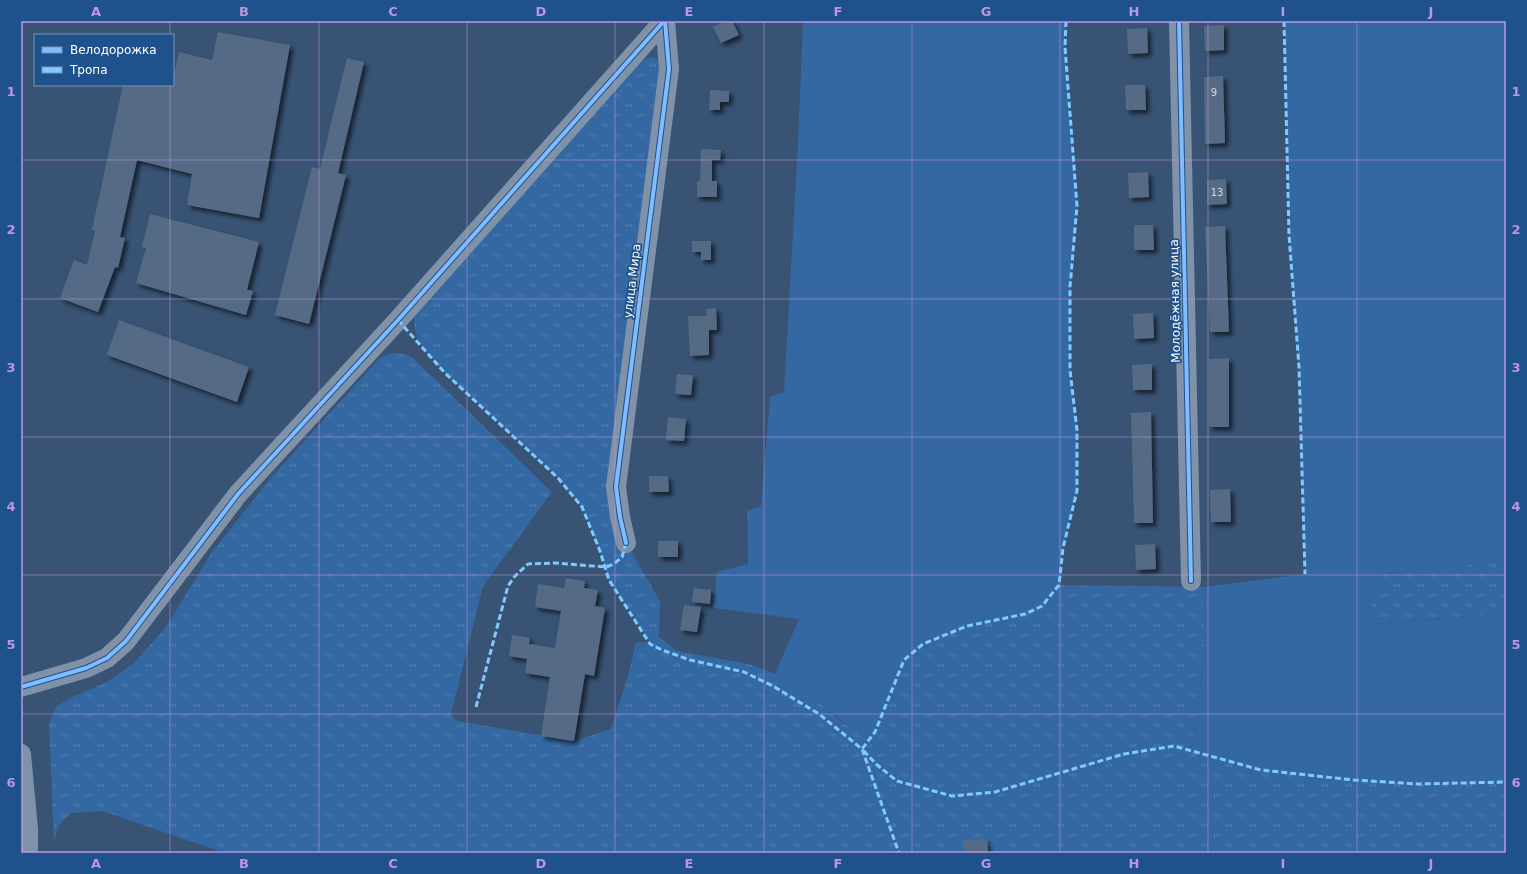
<svg xmlns="http://www.w3.org/2000/svg" width="1527" height="874" viewBox="0 0 1527 874" font-family="'DejaVu Sans',sans-serif">
  <style>
    .grass { fill: url(#grass-tufts) }
    .garden { fill: #3368a2 }
    .building { fill: #556b85; filter: url(#shadow) }
    .lines { fill: none; stroke-linecap: round; stroke-linejoin: round }
    .minor { stroke: #7f92a7; stroke-width: 20 }
    .quiet { stroke: #80caff; stroke-width: 3; stroke-dasharray: 6 3; stroke-linecap: butt }
    .cycleway-casing { stroke: #1f518c; stroke-width: 6 }
    .cycleway { stroke: #80bcff; stroke-width: 4 }
    .grid { fill: none; stroke: #bd96df; stroke-width: 1; stroke-opacity: 0.55 }
    .labels { text-anchor: middle; dominant-baseline: central; stroke-width: 3.5; stroke-linejoin: round; paint-order: stroke }
    .number-label { font-size: 10px; fill: #d4dae0 }
    .street-label { font-size: 12px; fill: #fff; stroke: #1f518c }
    .neatline { fill: none; stroke: #bd96df; stroke-width: 1.5 }
    .grid-label { font-size: 13px; text-anchor: middle; font-weight: bold; fill: #bd96df }
  </style>
  <defs>
    <pattern id="grass-tufts" width="24" height="20" patternUnits="userSpaceOnUse"><rect width="24" height="20" fill="#3368a2"/><path d="M3 7l-1-3M5 7V3M7 7l1-3M15 17l-1-3M17 17v-4M19 17l1-3" fill="none" stroke="#527fb0"/></pattern>
    <filter id="shadow"><feDropShadow dx="3.5" dy="3.5" stdDeviation="2" flood-color="#0009"/></filter>
  </defs>
  <rect width="100%" height="100%" fill="#385374"/>
  <path class="grass" d="M652 57 657 59 661 65 616 487 626 543 660 601 659 637 677 651 749 664 775 674 818 702 844 724 875 732 904 660 923 644 967 626 1025 614 1042 606 1059 585 1203 587 1205 642 1199 701 1191 751 1418 784 1506 782V853H225L102 811 71 813 59 825 54 841 49 724 56 707 70 698 105 683 133 664 165 628 212 552 270 479 379 359C392 352 398 351 412 357L552 492 483 586 451 715 457 721 574 741 611 729 628 676 636 642 650 643 609 580 600 551 582 507 558 478 445 373 418 342 414 323V310L643 59Z
    M1506 560V613L1374 624 1370 597 1384 574Z"/>
  <path class="garden" d="M803 21H1066L1065 47 1077 206 1070 287V370L1077 430V491L1063 548 1059 585 1042 606 1025 614 967 626 923 644 904 661 875 732 868 737H861L818 702 775 674 799 619 713 608 717 572 748 564 747 511 761 506 770 397 784 392 798 143Z
    M1284 21H1506V560L1384 574 1370 597 1374 624 1506 613V782L1418 784 1354 780 1261 770 1191 751 1199 701 1205 642 1203 587 1305 574 1299 367 1289 235Z"/>
  <path class="building" d="M726 21H732L739 35 721 43 713 27Z
    M1224 25V50L1205 51 1204 26Z
    M1147 28 1148 53 1128 54 1127 29Z
    M218 32 290 45 259 218 187 205 192 174 137 160 120 237 125 238 118 268 115 267 98 312 60 298 74 260 87 265 95 231 92 230 123 85H173V79L179 52 212 60Z
    M347 58 364 62 338 173 346 175 309 324 275 315 312 167 320 169Z
    M1223 76 1225 143 1205 144 1204 77Z
    M1125 85H1145L1146 110H1126Z
    M710 90 729 91V102H720V110H709Z
    M701 149 721 150 720 160H712V181H717V197H697V181H700Z
    M1148 172 1149 197 1129 198 1128 173Z
    M1226 179 1227 204 1207 205V180Z
    M150 214 259 242 247 290 253 291 246 315 136 283 146 248 142 247Z
    M1134 225H1153L1154 250H1134Z
    M1225 226 1229 332H1210L1205 227Z
    M692 241H711V260H701V252H692Z
    M716 308 717 330H709V355L690 356 688 316H707L706 309Z
    M1153 313 1154 338 1134 339 1133 314Z
    M119 320 249 367 237 402 107 355Z
    M1229 358V427H1209V359Z
    M1152 364V390H1133L1132 365Z
    M677 374 693 375 691 395 675 394Z
    M1151 412 1153 523H1134L1131 413Z
    M668 417 686 419 684 441 666 440Z
    M649 476H668L669 492H649Z
    M1230 489 1231 522H1211L1210 490Z
    M658 541H678V557H658Z
    M1155 544 1156 569 1136 570 1135 545Z
    M566 578 585 581 584 588 598 590 595 606 605 608 594 676 585 674 574 741 541 736 550 677 525 673 527 659 509 656 512 635 530 638 529 644 555 648 561 611 535 607 538 584 564 588Z
    M694 588 711 590 710 604 692 602Z
    M684 605 701 607 697 632 680 630Z
    M987 839 988 853H964L963 840Z"/>
  <g class="lines">
    <path class="minor" d="M1179 21 1191 581
      M626 543 620 517 616 487 669 69 665 21
      M21 687 86 668 107 658 126 641 238 494 398 320 664 21
      M21 754 28 829V853"/>
    <path class="quiet" d="M1066 21 1065 47 1077 206 1070 287V370L1077 430V491L1063 548 1059 585 1042 606 1025 614 967 626 923 644 904 660 875 732 862 749 876 764 897 781 952 796 995 792 1124 754 1174 746 1261 770 1354 780 1418 784 1506 782
      M1284 21 1289 235 1299 367 1305 574
      M398 320 445 373 558 478 582 507 600 551 609 580 650 644 662 650 690 660 744 672 773 686 819 714 862 749 899 853
      M476 707 508 586 515 576 528 564 555 563 606 567 614 564 622 557 626 543"/>
    <defs>
      <path id="cycleway" d="M1179 21 1191 581
        M626 543 620 517 616 487 669 69 665 21
        M21 687 86 668 107 658 126 641 238 494 398 320 664 21"/>
    </defs>
    <use href="#cycleway" class="cycleway-casing"/>
    <use href="#cycleway" class="cycleway"/>
  </g>
  <path class="grid" d="M170 21V35M319 21V853M467 21V853M615 21V853M764 21V853M912 21V853M1060 21V853M1208 21V853M1357 21V853M170 85V853M21 160H1506M21 299H1506M21 437H1506M21 575H1506M21 714H1506"/>
  <g class="labels">
    <g class="number-label">
      <text x="1214" y="92">9</text>
      <text x="1217" y="192">13</text>
    </g>
    <g class="street-label">
      <text transform="translate(632 281) rotate(-83)">улица Мира</text>
      <text transform="translate(1175 301) rotate(-91)">Молодёжная улица</text>
    </g>
  </g>
  <rect width="1527" height="874" fill="none" stroke="#1f518c" stroke-width="44"/>
  <rect x="34" y="34" width="140" height="52" fill="#1f518c" stroke="#7997ba"/>
  <rect x="42" y="47" width="20" height="6" fill="#80bcff" stroke="#7997ba"/>
  <text x="70" y="54" font-size="12" fill="#ffffff">Велодорожка</text>
  <rect x="42" y="67" width="20" height="6" fill="#80caff" stroke="#7997ba"/>
  <text x="70" y="74" font-size="12" fill="#ffffff">Тропа</text>
  <rect x="22" y="22" width="1483" height="830" class="neatline"/>
  <g class="grid-label">
    <text x="96" y="16">A</text>
    <text x="244" y="16">B</text>
    <text x="393" y="16">C</text>
    <text x="541" y="16">D</text>
    <text x="689" y="16">E</text>
    <text x="838" y="16">F</text>
    <text x="986" y="16">G</text>
    <text x="1134" y="16">H</text>
    <text x="1283" y="16">I</text>
    <text x="1431" y="16">J</text>
    <text x="11" y="96">1</text>
    <text x="1516" y="96">1</text>
    <text x="11" y="234">2</text>
    <text x="1516" y="234">2</text>
    <text x="11" y="372">3</text>
    <text x="1516" y="372">3</text>
    <text x="11" y="511">4</text>
    <text x="1516" y="511">4</text>
    <text x="11" y="649">5</text>
    <text x="1516" y="649">5</text>
    <text x="11" y="787">6</text>
    <text x="1516" y="787">6</text>
    <text x="96" y="868">A</text>
    <text x="244" y="868">B</text>
    <text x="393" y="868">C</text>
    <text x="541" y="868">D</text>
    <text x="689" y="868">E</text>
    <text x="838" y="868">F</text>
    <text x="986" y="868">G</text>
    <text x="1134" y="868">H</text>
    <text x="1283" y="868">I</text>
    <text x="1431" y="868">J</text>
  </g>
</svg>
